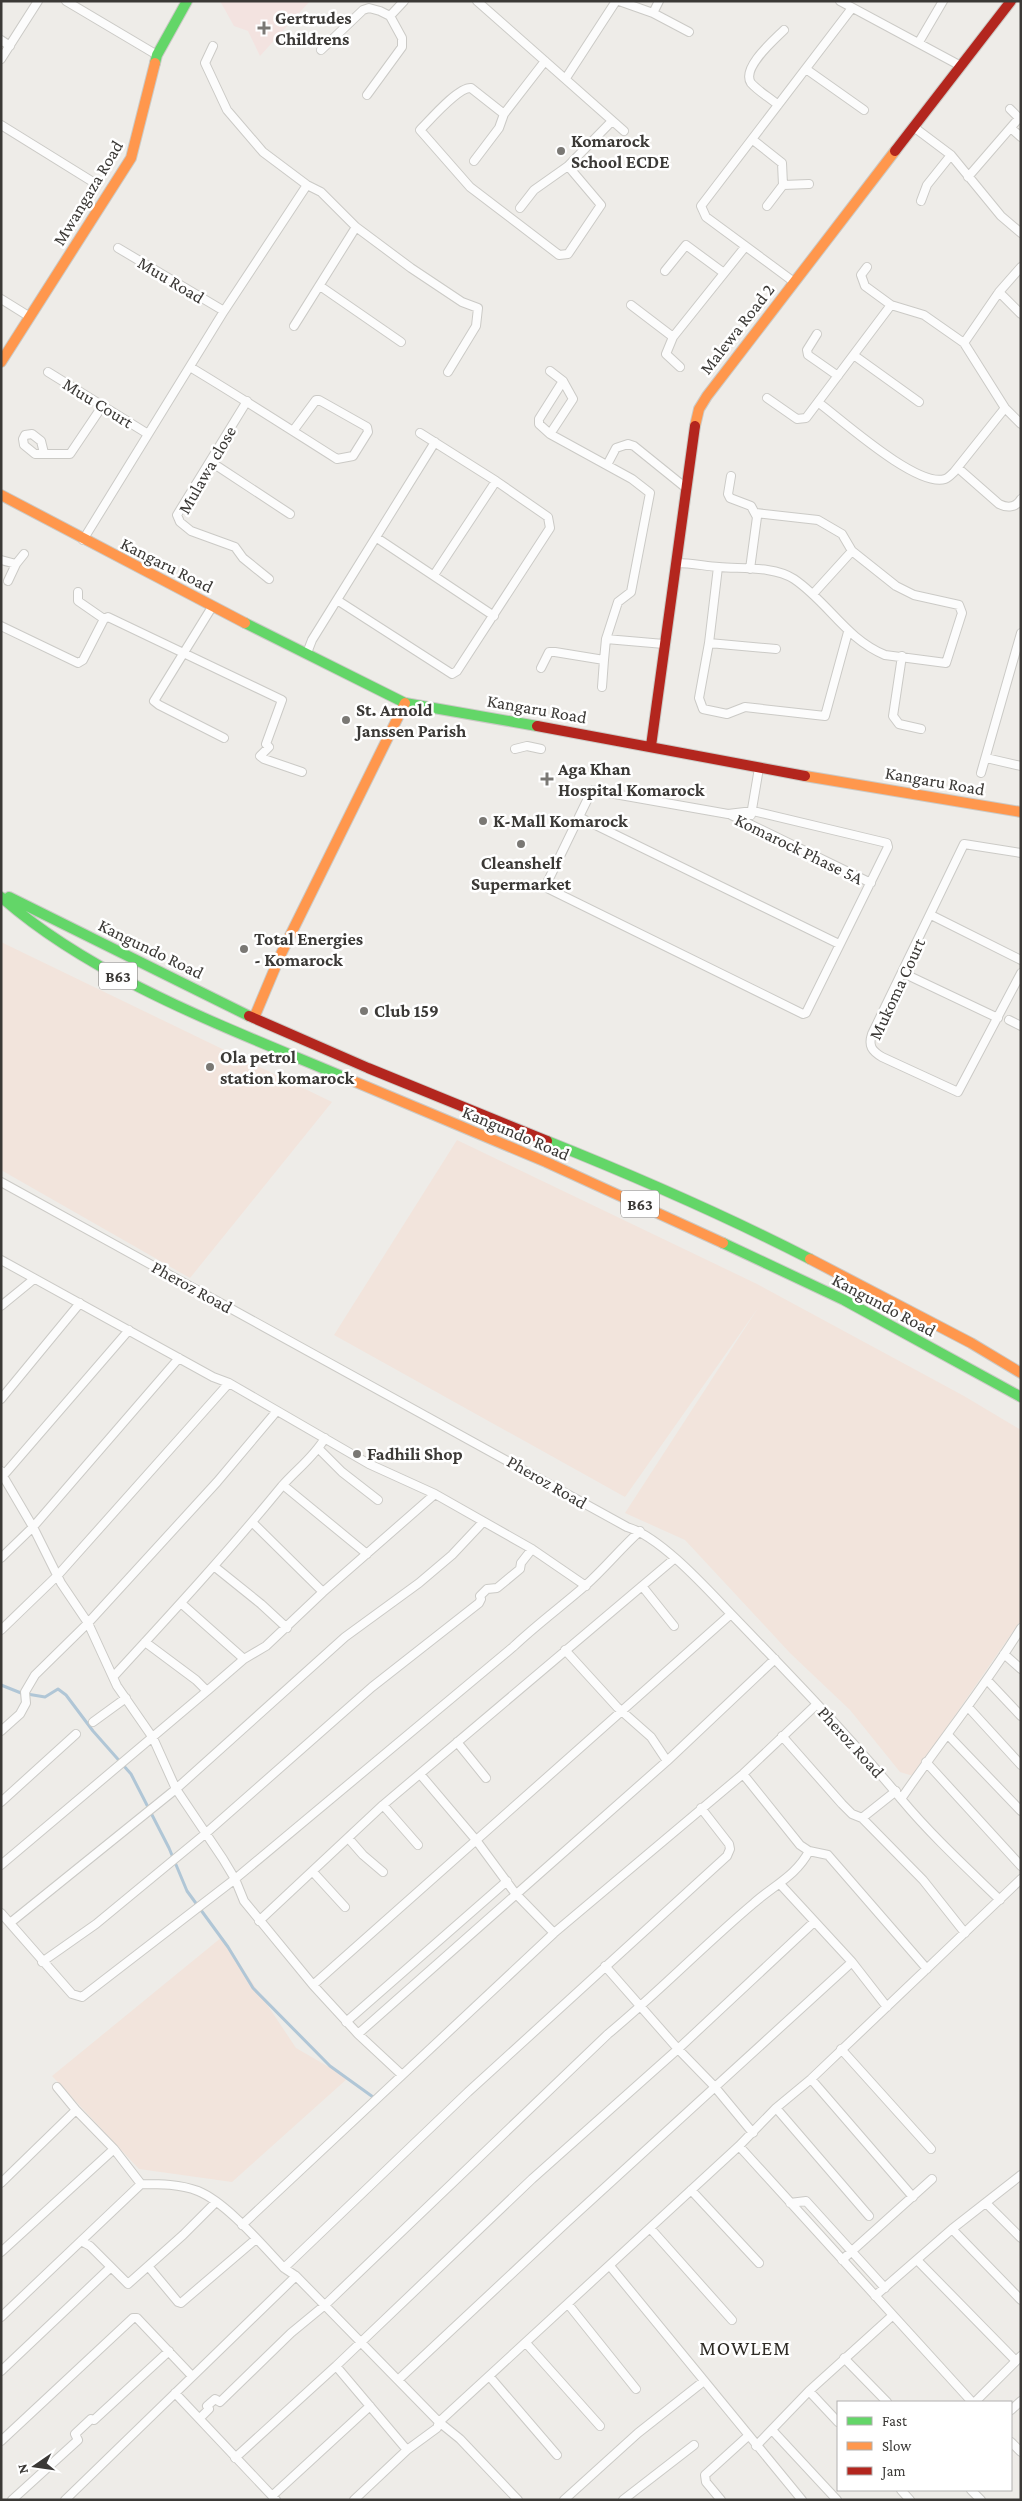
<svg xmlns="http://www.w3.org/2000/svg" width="1022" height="2501" viewBox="0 0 1022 2501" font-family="'Crimson Pro',serif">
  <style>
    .industrial { fill: #f2e4dc }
    .medical { fill: #f3e3e0 }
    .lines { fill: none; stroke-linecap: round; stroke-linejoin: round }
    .stream { stroke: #b0c6d6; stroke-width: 3 }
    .street-casing { stroke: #cbcac6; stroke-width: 10 }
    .fast-casing { stroke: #cbcac6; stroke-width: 12 }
    .slow-casing { stroke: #cbcac6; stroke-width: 12 }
    .jam-casing { stroke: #cbcac6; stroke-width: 12 }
    .street { stroke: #fcfcfc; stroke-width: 8 }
    .fast { stroke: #63d668; stroke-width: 10 }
    .slow { stroke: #ff974d; stroke-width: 10 }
    .jam { stroke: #b3261e; stroke-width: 10 }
    .poi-dot { fill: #7a7874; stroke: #fff; stroke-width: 2 }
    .labels { text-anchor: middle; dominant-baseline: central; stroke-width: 5; stroke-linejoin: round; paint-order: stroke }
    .shield { fill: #fff; stroke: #767472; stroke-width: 1 }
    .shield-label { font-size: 16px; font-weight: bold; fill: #3b3936 }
    .poi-label { font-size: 18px; font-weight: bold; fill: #3b3936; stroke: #fff; text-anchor: start }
    .street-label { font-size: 18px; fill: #3b3936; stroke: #fff }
    .quarter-label { font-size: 20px; letter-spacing: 1px; fill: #2e2b25; stroke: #fff }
  </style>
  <rect width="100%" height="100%" fill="#eeece8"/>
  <path class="industrial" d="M1 942 332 1102 190 1278 1 1170Z
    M457 1140 757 1284 964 1396 1021 1430V1620L913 1776 900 1772 850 1710 790 1653 685 1540 625 1513 758 1308 625 1497 334 1335Z
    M222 1937 296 2048 348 2078 232 2182 139 2169 52 2076Z"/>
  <path class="medical" d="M220 1H310L260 56 248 31 234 26Z"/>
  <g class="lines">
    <path class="stream" d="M1 1685 21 1693 45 1697 58 1689 66 1695 93 1731 131 1774 169 1848 187 1891 228 1947 253 1988 330 2066 373 2097"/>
    <defs>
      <path id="street" d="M66 1 157 55
        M477 1 624 131
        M619 1 653 13 689 32
        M840 1 959 65
        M653 13 659 1
        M390 16 404 1
        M1 40 10 46
        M919 42 943 1
        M213 46 205 63 227 110 263 152 307 185 321 192 356 227 411 268 462 302 478 308 476 326 448 372
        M321 50 363 10 369 8 380 11 390 16 402 38V47L367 95
        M1 59 38 1
        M806 69 864 110
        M566 78 616 1
        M778 105C770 98 758 91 751 83 741 68 774 40 784 30
        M504 114 545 61
        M1 125 93 182
        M915 128 951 155 1001 216 1021 233
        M1012 129 1021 137
        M753 140 782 163 783 185 767 206
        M474 161 499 128 504 114 471 88C458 87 430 120 420 130L470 187 559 255 568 254 601 205 568 166
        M968 177 1019 118 1010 109
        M783 185 809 184
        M921 201 927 185 951 155
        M520 208 534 190 568 166 612 121
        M118 248 224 311
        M867 267 861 275 865 286 891 305 924 315 964 343 1005 408 1021 424
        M665 271 686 245 724 273
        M794 282 706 217 701 206 852 8
        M320 286 401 342
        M999 292 1021 314
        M1 299 30 317
        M631 305 673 337
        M294 326 356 227
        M817 334 807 350 808 355 838 376
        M964 343 999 292 1021 267
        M855 356 919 402
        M190 367C240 397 288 428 337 459L353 456 368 432 367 427 319 400H316L293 431
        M680 367 666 354 673 337 745 247
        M550 371 563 381 573 399 550 434
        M48 372 148 434
        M563 381 539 419V424L550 434 632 479 650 493 631 592 618 602 606 639
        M767 398 797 419 806 418 891 305
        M247 401 177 515 180 522 191 531 235 547 243 558 269 579
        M819 403C842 420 917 488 945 479 948 478 951 475 954 472L1005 408
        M44 453 41 441 32 434 25 435 23 439 24 445 35 454H70L103 405
        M211 462 290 514
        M607 465 616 448 628 444 634 446 686 488
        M958 468 999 504C1007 508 1016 508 1021 499
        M731 476 728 494 730 498 751 506 757 517 750 569
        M377 538 494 616
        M83 540 224 311 307 185
        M1 560 16 564 24 554
        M677 563C691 563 705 566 719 567 742 569 774 566 794 579 828 602 846 639 885 655L946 663 962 613 959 605 914 595 896 586 852 551 842 534 818 520 756 513
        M718 567 709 643 699 698 703 709 727 714 745 707 825 716 848 632
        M434 575 496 481
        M8 581 16 564
        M78 592V601L104 619
        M813 594 852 551
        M337 600 452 674 457 671 550 528 548 517 496 481 420 433
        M212 607 154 701 159 705 224 738
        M1 626 78 663 83 660 104 619 108 617 282 700 266 744 269 747 260 756 264 759 302 772
        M709 643 776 649
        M307 653 312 640 435 442
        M902 656 893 716 899 724 921 729
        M541 668 549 652H555L604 660 606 639 664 644
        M602 687 604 660
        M515 749 527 746 541 749
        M986 758 1021 766
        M981 773 1021 633
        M592 790 728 814 753 811 887 843 888 847 806 1013 803 1014 547 888 546 885Z
        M731 815 871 883
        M751 815 759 768
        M579 817 839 944
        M1021 853 964 844 872 1034C868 1046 872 1051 882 1057L958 1092 1021 973
        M931 915 1021 960
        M903 973 998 1018
        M1009 1020 1021 1026
        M1 1182 627 1527C661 1537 708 1590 733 1616 791 1676 849 1736 902 1800 932 1836 967 1868 1000 1900
        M1 1260 213 1377 229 1383 369 1464 435 1494 532 1549 586 1586
        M1 1306 34 1279
        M1 1399 80 1303
        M319 1449 342 1472 378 1500
        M1 1471 3 1476 129 1330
        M1 1478 3 1476 33 1527 61 1583 88 1623 117 1686 153 1738 176 1789 223 1859 235 1879 244 1901 313 1985 358 2034 402 2075
        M283 1485 367 1554
        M253 1523 323 1592
        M1 1558 33 1527 179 1358
        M215 1567 261 1604 287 1628
        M642 1586 674 1626
        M182 1604 244 1659 266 1646 323 1592 435 1494
        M1 1630 58 1575 229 1383
        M565 1650 617 1707 651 1737 667 1761
        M1004 1654 1021 1669
        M113 1677C171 1614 228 1552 282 1486 296 1470 314 1457 325 1438
        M987 1680 1021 1716
        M207 1691 244 1659
        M968 1707 1021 1765
        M93 1722 126 1698
        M1 1731 20 1714 26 1703 25 1692 35 1675 88 1623 217 1482 276 1412
        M948 1735 1021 1811
        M782 1736 842 1804 852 1814 862 1818 923 1880 965 1933
        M457 1742 486 1778
        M926 1762 1021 1866
        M420 1774 476 1840 515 1893 554 1933
        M743 1774 800 1845 809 1851 828 1855 927 1969
        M901 1799C940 1742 984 1688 1021 1628
        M1 1802 76 1734
        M383 1805 418 1845
        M862 1818 896 1791
        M349 1839 363 1855 383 1872
        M1 1865 207 1691 196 1680 145 1642
        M313 1872 345 1907
        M780 1884 852 1962 887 2007
        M1 1913 72 1994 82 1997 235 1879 513 1647C536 1625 562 1606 586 1585 605 1568 621 1548 640 1531
        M259 1921 383 1805 674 1559
        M10 1923 176 1789 345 1637 419 1583 452 1555 483 1522
        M42 1962 96 1924 205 1834 372 1687 479 1603 481 1599 480 1596 487 1589 497 1588 520 1569 521 1563 532 1549
        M605 1966 678 2049 714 2086 753 2133
        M313 1985 731 1614
        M346 2022 507 1881
        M358 2034 667 1761 775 1659
        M841 2049 931 2149
        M811 2079 913 2197
        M57 2087 76 2110 114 2149 141 2184
        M776 2108 869 2216
        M739 2146 972 2402
        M1 2183 76 2110
        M691 2190 759 2263
        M790 2203 806 2201 885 2288
        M986 2203 1021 2238
        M242 2225 554 1933 743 1774 817 1704
        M650 2228 732 2320
        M952 2229 1021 2300
        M81 2241 90 2246 128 2284 183 2235 216 2202
        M1 2252 114 2149
        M842 2260 932 2179
        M918 2261 1016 2361
        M148 2266 178 2302 181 2303 256 2239
        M610 2266 802 2500
        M284 2268 468 2092 727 1856 730 1849 729 1844 701 1808
        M875 2296 952 2229 1021 2175
        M568 2304 636 2389
        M1 2317 141 2184C160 2184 180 2184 198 2191 227 2203 262 2245 284 2268L296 2276 439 2422 460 2439 518 2500
        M526 2343 600 2426
        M844 2358 887 2402
        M336 2366 407 2450
        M1 2371 111 2267
        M490 2377 557 2455
        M398 2380 566 2223 852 1962
        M809 2391 838 2422
        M175 2393 276 2500
        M975 2402 1021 2356
        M1011 2410 1021 2401
        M200 2418 209 2409 207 2406 215 2399 220 2402 291 2333 325 2305 608 2034C659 1992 704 1945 754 1903 773 1886 797 1875 809 1851
        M772 2430 837 2500
        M1 2441 133 2318H137L192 2376
        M1011 2442 1021 2452
        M756 2446 809 2391 892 2316
        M235 2458 336 2366 532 2179 678 2049 814 1922
        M901 2490 910 2500
        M971 2490 981 2500
        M272 2496 370 2406
        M12 2500 78 2440 75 2434 91 2419 94 2420 169 2351
        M65 2500 296 2276
        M354 2500 407 2450 437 2428 439 2422 739 2146 776 2108 811 2079 1021 1879
        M564 2500 638 2433 704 2381
        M623 2500 694 2445
        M721 2500 706 2482 705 2475 748 2436"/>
      <path id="fast" d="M155 63 157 55 187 1
        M245 623 405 703 537 726
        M1 897C95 980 231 1029 346 1078
        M9 897 249 1016
        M547 1141C637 1177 724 1215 810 1259
        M723 1243 844 1300 1021 1397"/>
      <path id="slow" d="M1 362 131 158 155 63
        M695 426 699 409 707 396 895 151
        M1 495 245 623
        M805 776 1021 812
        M254 1018 280 956 405 703
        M346 1078 546 1162 723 1243
        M810 1259 971 1343 1021 1373"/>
      <path id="jam" d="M895 151 1011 1
        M537 726 805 776
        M651 746 695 426
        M249 1016 368 1068 547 1141"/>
    </defs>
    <use href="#street" class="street-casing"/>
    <use href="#fast" class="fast-casing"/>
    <use href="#slow" class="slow-casing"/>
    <use href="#jam" class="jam-casing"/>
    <use href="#street" class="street"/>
    <use href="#fast" class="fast"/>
    <use href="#slow" class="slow"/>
    <use href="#jam" class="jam"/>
  </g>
  <g class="poi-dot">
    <path d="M261.5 20.5h5v5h5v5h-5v5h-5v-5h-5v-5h5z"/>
    <circle cx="561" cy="151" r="5"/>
    <circle cx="346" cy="720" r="5"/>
    <path d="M544.5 771.5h5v5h5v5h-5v5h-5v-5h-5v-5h5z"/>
    <circle cx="483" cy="821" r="5"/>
    <circle cx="521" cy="844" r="5"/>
    <circle cx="244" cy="949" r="5"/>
    <circle cx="364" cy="1011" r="5"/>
    <circle cx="210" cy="1067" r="5"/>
    <circle cx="357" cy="1454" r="5"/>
  </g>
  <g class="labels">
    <g class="shield">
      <rect x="99" y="962.5" width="38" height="27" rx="4"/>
      <rect x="621" y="1190.5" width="38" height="27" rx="4"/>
    </g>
    <g class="shield-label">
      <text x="118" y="976">B63</text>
      <text x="640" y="1204">B63</text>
    </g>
    <g class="poi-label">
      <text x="275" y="18">Gertrudes<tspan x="275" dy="21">Childrens</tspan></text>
      <text x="571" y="141">Komarock<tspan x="571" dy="21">School ECDE</tspan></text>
      <text x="356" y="710">St. Arnold<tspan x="356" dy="21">Janssen Parish</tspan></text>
      <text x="558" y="769">Aga Khan<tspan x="558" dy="21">Hospital Komarock</tspan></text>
      <text x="493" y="821">K-Mall Komarock</text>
      <text x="521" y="863" text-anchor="middle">Cleanshelf<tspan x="521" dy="21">Supermarket</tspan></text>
      <text x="254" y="939">Total Energies<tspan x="254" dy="21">- Komarock</tspan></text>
      <text x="374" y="1011">Club 159</text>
      <text x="220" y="1057">Ola petrol<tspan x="220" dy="21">station komarock</tspan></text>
      <text x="367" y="1454">Fadhili Shop</text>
    </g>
    <g class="street-label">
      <text transform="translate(88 193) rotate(-59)">Mwangaza Road</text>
      <text transform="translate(171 280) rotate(31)">Muu Road</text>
      <text transform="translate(737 329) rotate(-52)">Malewa Road 2</text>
      <text transform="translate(98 403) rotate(32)">Muu Court</text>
      <text transform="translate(207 470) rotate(-60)">Mulawa close</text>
      <text transform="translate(167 565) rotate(27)">Kangaru Road</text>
      <text transform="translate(537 709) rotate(10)">Kangaru Road</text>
      <text transform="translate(935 781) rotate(10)">Kangaru Road</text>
      <text transform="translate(799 849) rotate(26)">Komarock Phase 5A</text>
      <text transform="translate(151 949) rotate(26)">Kangundo Road</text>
      <text transform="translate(897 989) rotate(-65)">Mukoma Court</text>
      <text transform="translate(516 1133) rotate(23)">Kangundo Road</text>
      <text transform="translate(192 1287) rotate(29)">Pheroz Road</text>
      <text transform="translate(884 1305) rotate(28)">Kangundo Road</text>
      <text transform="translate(547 1482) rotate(30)">Pheroz Road</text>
      <text transform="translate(851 1742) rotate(48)">Pheroz Road</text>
    </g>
    <g class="quarter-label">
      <text x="745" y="2348">MOWLEM</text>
    </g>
  </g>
  <rect width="1022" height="2501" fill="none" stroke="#3b3936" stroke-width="5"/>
  <rect x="837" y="2401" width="175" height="90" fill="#ffffff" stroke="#b1b0af"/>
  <rect x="847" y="2417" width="25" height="8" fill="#63d668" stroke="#b1b0af"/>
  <text x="882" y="2426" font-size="15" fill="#3b3936">Fast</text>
  <rect x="847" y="2442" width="25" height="8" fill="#ff974d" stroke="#b1b0af"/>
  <text x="882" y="2451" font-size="15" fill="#3b3936">Slow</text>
  <rect x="847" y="2467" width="25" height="8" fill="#b3261e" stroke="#b1b0af"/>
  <text x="882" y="2476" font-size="15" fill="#3b3936">Jam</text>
  <g transform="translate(35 2466) rotate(257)" stroke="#ffffff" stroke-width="4" paint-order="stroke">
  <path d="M0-4L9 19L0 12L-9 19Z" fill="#3b3936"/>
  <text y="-8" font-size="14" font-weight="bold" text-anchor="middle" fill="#3b3936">N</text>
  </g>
</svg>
